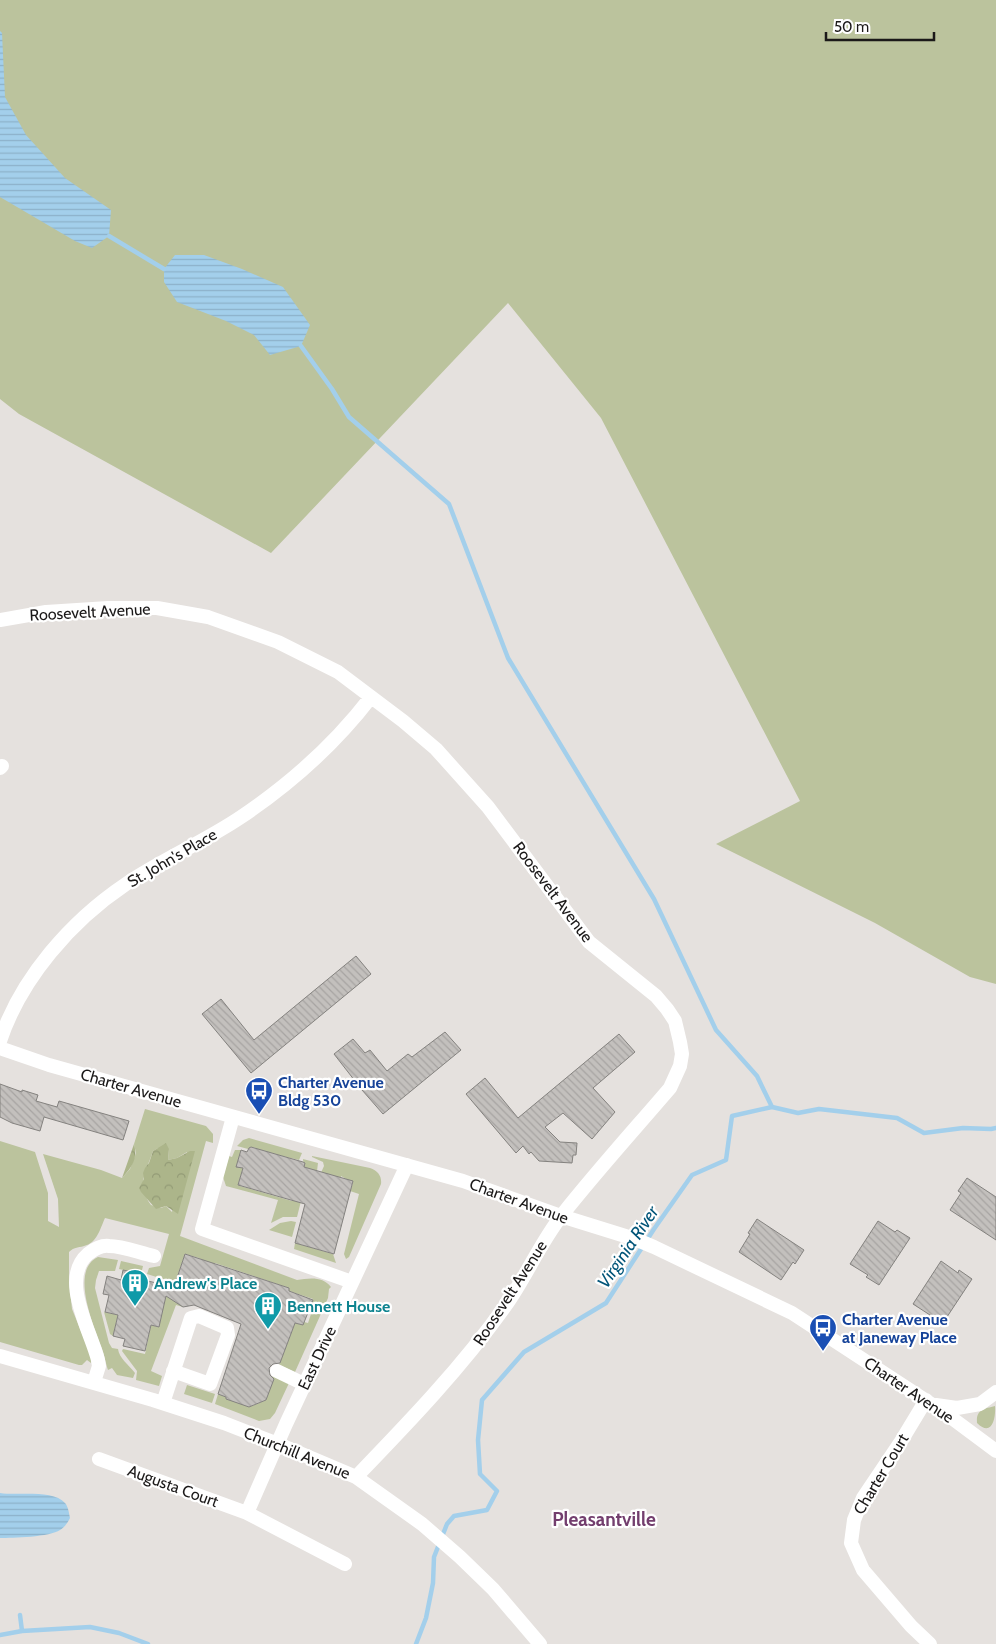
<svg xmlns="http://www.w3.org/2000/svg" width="996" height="1644" viewBox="0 0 996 1644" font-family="Cabin,sans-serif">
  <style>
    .green { fill: #bbc39d; fill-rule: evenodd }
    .forest { fill: url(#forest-crowns) }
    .water { fill: url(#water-rules) }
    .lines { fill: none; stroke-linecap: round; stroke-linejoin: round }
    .stream { stroke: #a3cfeb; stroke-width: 4.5 }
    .building { fill: url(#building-back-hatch); stroke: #84827f }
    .minor { stroke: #fff; stroke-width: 14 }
    .labels { text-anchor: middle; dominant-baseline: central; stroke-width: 4.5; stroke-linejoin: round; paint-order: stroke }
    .street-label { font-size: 16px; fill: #1b1919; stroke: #fff }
    .transit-label { font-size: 16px; font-weight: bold; fill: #164399; stroke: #fff; text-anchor: start }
    .culture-label { font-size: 16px; font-weight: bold; fill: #0d838f; stroke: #fff; text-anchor: start }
    .water-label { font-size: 18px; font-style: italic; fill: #025579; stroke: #fff }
    .quarter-label { font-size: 19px; font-weight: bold; fill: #733e6e; stroke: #fff }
  </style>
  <defs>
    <pattern id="forest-crowns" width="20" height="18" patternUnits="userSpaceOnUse" patternTransform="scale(1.25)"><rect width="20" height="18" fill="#acb58a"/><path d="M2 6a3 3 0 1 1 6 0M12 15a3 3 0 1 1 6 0" fill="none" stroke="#939b76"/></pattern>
    <pattern id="water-rules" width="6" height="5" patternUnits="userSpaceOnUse" patternTransform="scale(1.25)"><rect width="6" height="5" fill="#a3cfeb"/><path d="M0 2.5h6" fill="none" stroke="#8cb1c9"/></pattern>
    <pattern id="building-back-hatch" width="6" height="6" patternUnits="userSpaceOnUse" patternTransform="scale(1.25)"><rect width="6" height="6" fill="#c3c0bd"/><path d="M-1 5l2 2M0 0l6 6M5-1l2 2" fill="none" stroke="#a7a4a2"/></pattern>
  </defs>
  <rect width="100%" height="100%" fill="#e5e1de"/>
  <path class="green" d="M0 0H996V984L970 977 875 923 716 844 800 801 601 418 508 303 271 553 19 414 0 399Z
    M145 1109 206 1126 213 1134V1143L206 1141 180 1236 297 1280C309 1278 323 1276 331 1287L329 1289 328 1298 295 1372 279 1365 295 1323 303 1325 304 1322 308 1323 311 1314 309 1313 313 1299 289 1291V1288L215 1263 213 1267 199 1258 185 1254 171 1295 183 1307 176 1305 151 1371 162 1376 159 1386 136 1380 137 1371 122 1351 123 1349 145 1354 151 1325 158 1327 161 1302 166 1280 147 1274 149 1268 160 1266 169 1234 105 1218C100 1229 97 1243 84 1246 77 1248 74 1247 69 1252V1281L72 1309 91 1356V1363L87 1360 82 1365H79L0 1342V1141L35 1152 48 1193V1221L59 1227 58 1199 43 1154 101 1170 122 1178 130 1169 136 1153 134 1144ZM158 1148 169 1149 168 1160 177 1158 187 1152 172 1212 166 1206 161 1208 151 1205C136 1184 146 1172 153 1151Z
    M249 1138 302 1153 299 1160 256 1150V1148L251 1147 248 1149 237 1146 243 1140Z
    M235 1150H241L237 1166 243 1168 238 1185 240 1186 292 1201 304 1189 297 1217H283L271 1223 278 1200 226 1186 223 1177 229 1156 232 1157Z
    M312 1156 370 1168C378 1171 382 1176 381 1184L349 1257 346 1259 344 1254 359 1194 350 1191 353 1183 341 1176V1178L319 1177 324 1166 323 1162 312 1157Z
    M303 1159 318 1163 317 1171 308 1175 310 1169 304 1167Z
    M291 1221 296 1222 292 1237 269 1230 280 1223Z
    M295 1243 333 1254 336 1263 294 1249Z
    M98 1257 118 1260 115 1271H99L96 1280 95 1288 109 1343 112 1348 118 1349C119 1358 129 1365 135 1373L133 1378 117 1375 112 1368 108 1370C105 1361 104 1352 100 1344 93 1323 70 1270 98 1257Z
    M121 1261 143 1266 141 1274 119 1269Z
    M104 1312 118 1315 113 1336 110 1334Z
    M273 1375 289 1383 275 1413 270 1419 259 1421 215 1404 218 1394 227 1397 226 1399 252 1406 266 1400 270 1389 268 1388Z
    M187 1385 215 1394 212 1403 184 1394Z
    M995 1406C996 1418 992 1438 977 1423 976 1409 984 1409 995 1406Z"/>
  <path class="forest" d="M166 1143 169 1149 168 1160 177 1158 190 1151H195L178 1214 166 1206 156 1209 141 1192 139 1188 144 1179 143 1173 145 1168 149 1163 153 1151Z
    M134 1144C138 1159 132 1167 122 1178Z"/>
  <path class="water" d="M0 31 2 33 5 97 26 135 65 178 111 210 109 236 92 248 75 241 0 197Z
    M175 255H204L242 269 283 287 310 325 301 346 270 355 254 335 226 321 177 302 164 282V269Z
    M0 1493C17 1496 53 1489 65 1503 68 1506 69 1513 70 1518 68 1522 65 1527 60 1530 50 1537 13 1538 0 1538Z"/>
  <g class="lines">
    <path class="stream" d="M109 236 164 269
      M301 346 332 389 349 417 449 504 508 658 654 899 716 1030 757 1076 772 1107
      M20 1615 22 1631
      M0 1635 22 1631 90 1627 119 1633 148 1644
      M416 1644 426 1618 433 1583 434 1557 447 1524 454 1516 487 1510 497 1491 480 1474 478 1440 482 1400 524 1352 606 1303 654 1229 692 1175 726 1160 732 1116 772 1107 798 1113 819 1109 897 1118 924 1133 963 1128 991 1129 996 1128"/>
  </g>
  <path class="building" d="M356 956 371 974 251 1073 202 1014 221 999 254 1040Z
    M445 1032 461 1050 383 1114 362 1090 334 1054 353 1039 365 1053 370 1050 387 1071 408 1054 412 1057Z
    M619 1034 635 1052 593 1088 615 1112 592 1139 563 1113 545 1127 560 1142 577 1143 576 1155H573L572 1163 539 1161 531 1152 529 1154 523 1146 516 1153 466 1094 485 1078 518 1118Z
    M0 1084 22 1092V1090L38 1095 36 1101 57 1107 59 1101 129 1121 123 1140 44 1117 40 1131 12 1123 0 1117Z
    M251 1147 303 1162 305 1163 304 1167 353 1181 334 1254 295 1243 305 1204 238 1185 243 1168 236 1167 241 1150 247 1152 249 1148Z
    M967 1178 996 1197V1240L950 1210 961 1193 958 1191Z
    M757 1219 804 1250 795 1264 793 1262 781 1280 739 1252 750 1234 748 1233Z
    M878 1221 895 1232 897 1230 910 1238 879 1285 866 1277 868 1275 850 1264Z
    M185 1254 289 1288V1291L313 1300 303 1325 295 1323 280 1363 273 1364 269 1368 270 1375 274 1379 266 1400 249 1407 226 1399V1397L218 1394 241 1324 194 1305 183 1307 166 1296 159 1327 151 1325 145 1351 123 1346 125 1339 113 1336 118 1315 105 1312 109 1295 103 1294 107 1276 121 1280 123 1270 141 1274 139 1279 174 1287Z
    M941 1261 958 1273 959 1270 972 1279 941 1326 929 1317 930 1315 913 1304Z"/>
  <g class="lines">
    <path class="minor" d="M0 620 46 612 108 608H157L208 617 278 642 338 672 403 721 436 749 488 807 589 942 656 996 667 1009 675 1021 680 1042 682 1054 680 1066 670 1088C634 1130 596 1172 562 1215 540 1243 526 1277 506 1305 461 1368 409 1422 356 1477
      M0 768 2 766
      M0 1041C21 978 71 921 126 884 163 859 204 842 241 817 290 784 335 744 371 697
      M0 1048 49 1065 463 1181 561 1216 635 1239 654 1247 792 1313 945 1413 996 1451
      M233 1117 202 1229 352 1282
      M0 1356 153 1400 224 1423 278 1444 356 1477 422 1524 460 1557 493 1589 540 1644
      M277 1371 304 1384
      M94 1382 99 1366 98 1360C91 1331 59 1279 88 1254 93 1250 101 1245 109 1246 123 1246 140 1253 154 1256
      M926 1400 900 1443 863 1498 854 1520 851 1543 863 1570 911 1626 930 1644
      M163 1403 191 1318 199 1316 227 1328 228 1335 210 1384 173 1371
      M936 1405 957 1408 980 1404 996 1392
      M99 1459 247 1513 345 1564
      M247 1513 286 1424 407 1165"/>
  </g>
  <defs>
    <symbol id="bus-pin" viewBox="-11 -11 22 30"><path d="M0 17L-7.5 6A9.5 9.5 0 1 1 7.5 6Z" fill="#1a4fb4" stroke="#fff"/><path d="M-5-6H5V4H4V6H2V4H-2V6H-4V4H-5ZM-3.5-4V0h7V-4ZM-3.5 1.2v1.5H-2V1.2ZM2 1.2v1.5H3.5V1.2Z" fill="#fff"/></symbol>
    <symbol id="building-pin" viewBox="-11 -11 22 30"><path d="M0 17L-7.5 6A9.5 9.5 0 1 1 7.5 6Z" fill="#0f9aa8" stroke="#fff"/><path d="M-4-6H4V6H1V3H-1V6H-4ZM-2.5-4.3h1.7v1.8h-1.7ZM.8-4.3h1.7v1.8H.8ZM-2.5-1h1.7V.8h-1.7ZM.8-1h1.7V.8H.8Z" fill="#fff"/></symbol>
  </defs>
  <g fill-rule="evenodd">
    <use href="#bus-pin" x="243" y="1075" width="32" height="43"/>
    <use href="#building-pin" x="119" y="1267" width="32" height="43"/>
    <use href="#building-pin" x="252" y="1290" width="32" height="43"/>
    <use href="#bus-pin" x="807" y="1312" width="32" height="43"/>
  </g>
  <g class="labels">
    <g class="street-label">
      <text transform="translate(90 612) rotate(-3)">Roosevelt Avenue</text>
      <text transform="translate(172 858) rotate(-30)">St. John's Place</text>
      <text transform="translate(553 892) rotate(53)">Roosevelt Avenue</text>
      <text transform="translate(131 1088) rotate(16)">Charter Avenue</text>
      <text transform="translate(519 1201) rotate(20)">Charter Avenue</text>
      <text transform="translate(510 1293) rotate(-57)">Roosevelt Avenue</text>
      <text transform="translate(317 1358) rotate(-65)">East Drive</text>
      <text transform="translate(909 1390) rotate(34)">Charter Avenue</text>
      <text transform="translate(297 1453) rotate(22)">Churchill Avenue</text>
      <text transform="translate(881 1474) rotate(-59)">Charter Court</text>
      <text transform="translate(173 1486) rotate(20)">Augusta Court</text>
    </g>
    <g class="transit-label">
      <text x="278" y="1082">Charter Avenue<tspan x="278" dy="18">Bldg 530</tspan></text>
      <text x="842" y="1319">Charter Avenue<tspan x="842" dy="18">at Janeway Place</tspan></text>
    </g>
    <g class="culture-label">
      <text x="154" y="1283">Andrew's Place</text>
      <text x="287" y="1306">Bennett House</text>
    </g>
    <g class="water-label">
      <text transform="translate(628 1247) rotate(-56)">Virginia River</text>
    </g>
    <g class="quarter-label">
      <text x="604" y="1519">Pleasantville</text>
    </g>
  </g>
  <path d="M826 32v8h108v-8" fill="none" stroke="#1b1919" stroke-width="2.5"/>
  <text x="834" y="32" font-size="15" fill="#1b1919" stroke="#ffffff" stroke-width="4" paint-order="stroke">50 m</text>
</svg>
